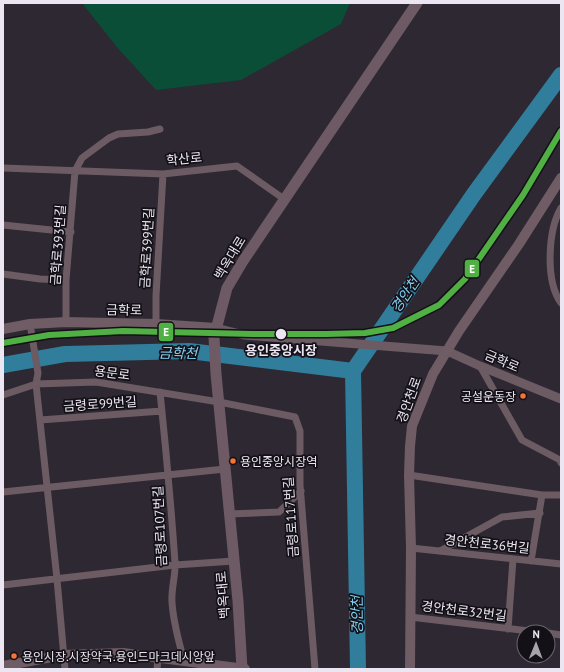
<svg xmlns="http://www.w3.org/2000/svg" width="564" height="672" viewBox="0 0 564 672" font-family="'PT Sans','Noto Sans KR',sans-serif">
  <style>
    .green { fill: #0b4e38 }
    .lines { fill: none; stroke-linecap: round; stroke-linejoin: round }
    .river { stroke: #317d9c; stroke-width: 16 }
    .minor { stroke: #6c5b62; stroke-width: 7 }
    .tertiary { stroke: #6c5b62; stroke-width: 9 }
    .secondary { stroke: #6f5c65; stroke-width: 10 }
    .primary { stroke: #6e5a64; stroke-width: 11 }
    .rail-1-casing { stroke: #141017; stroke-width: 9 }
    .rail-1 { stroke: #51b043; stroke-width: 6 }
    .stop-dot { fill: #ebe6f1; stroke: #141017; stroke-width: 1.5 }
    .bus-dot { fill: #f57335; stroke: #141017; stroke-width: 1.5 }
    .labels { text-anchor: middle; dominant-baseline: central; stroke-width: 3.5; stroke-linejoin: round; paint-order: stroke }
    .bus-label { font-size: 12px; fill: #ebe6f1; stroke: #141017; text-anchor: start }
    .street-label { font-size: 13px; fill: #ebe6f1; stroke: #141017 }
    .stop-label { font-size: 13px; font-weight: bold; fill: #ebe6f1; stroke: #141017 }
    .water-label { font-size: 14px; font-style: italic; fill: #87d2f3; stroke: #141017 }
    .line-badge { stroke: #141017; stroke-width: 1.5 }
    .badge-label { font-size: 11px; text-anchor: middle; font-weight: bold; fill: #fff }
  </style>
  <rect width="100%" height="100%" fill="#2d2832"/>
  <path class="green" d="M82 3H350L341 24 241 80 156 90 116 46Z"/>
  <g class="lines">
    <path class="river" d="M3 365 65 354 189 351 353 371
      M358 669 353 371 474 194 561 75"/>
    <path class="minor" d="M3 168 163 174 237 166 284 199
      M561 208C548 230 545 281 561 303
      M3 225 71 232
      M3 274 40 279 66 280
      M66 322V280L75 171 82 158 109 138 118 134 148 132 160 129
      M30 324 38 373 36 384 57 579 65 669
      M156 324V296L163 174
      M480 366 522 440 560 460 561 463
      M160 392C166 449 171 506 175 562 176 575 171 588 172 602 173 622 179 642 184 661
      M3 395 36 384 96 382 219 402 295 417 300 431V485L315 669
      M40 420 162 411
      M409 475 542 495
      M3 492 225 469
      M229 514 279 512 301 491
      M411 548 561 564
      M440 551 502 517 540 513
      M531 561 542 495H561
      M3 585 175 565 234 561
      M410 617 538 632
      M508 629 513 559
      M548 633 561 635
      M157 669 158 658"/>
    <path class="tertiary" d="M216 328 244 335 447 351 480 366 561 399"/>
    <path class="secondary" d="M3 329 30 324 66 322 156 324 216 328
      M3 666 63 655 123 653 245 669
      M410 669 411 548 409 475 410 446 412 426 433 374 459 331 519 244 561 178"/>
    <path class="primary" d="M242 669 238 601 216 374 214 337 227 288 243 261 417 3"/>
    <defs>
      <path id="rail-1" d="M3 343 49 335 123 331 253 334H326L365 333 393 328 439 305 465 279 523 195 561 131"/>
    </defs>
    <use href="#rail-1" class="rail-1-casing"/>
    <use href="#rail-1" class="rail-1"/>
  </g>
  <circle class="stop-dot" cx="281" cy="334" r="6"/>
  <g class="bus-dot">
    <circle cx="523" cy="396" r="3.5"/>
    <circle cx="233" cy="461" r="3.5"/>
    <circle cx="14" cy="656" r="3.5"/>
  </g>
  <g class="labels">
    <g class="bus-label">
      <text x="516" y="396" text-anchor="end">공설운동장</text>
      <text x="240" y="461">용인중앙시장역</text>
      <text x="22" y="656">용인시장.시장약국.용인드마크데시앙앞</text>
    </g>
    <g class="street-label">
      <text transform="translate(184 159) rotate(-6)">학산로</text>
      <text transform="translate(58 245) rotate(-86)">금학로393번길</text>
      <text transform="translate(147 248) rotate(-87)">금학로399번길</text>
      <text transform="translate(230 258) rotate(-59)">백옥대로</text>
      <text transform="translate(124 310) rotate(1)">금학로</text>
      <text transform="translate(502 361) rotate(23)">금학로</text>
      <text transform="translate(112 373) rotate(7)">용문로</text>
      <text transform="translate(409 400) rotate(-70)">경안천로</text>
      <text transform="translate(100 404) rotate(-4)">금령로99번길</text>
      <text transform="translate(291 517) rotate(-94)">금령로117번길</text>
      <text transform="translate(160 526) rotate(-93)">금령로107번길</text>
      <text transform="translate(487 544) rotate(6)">경안천로36번길</text>
      <text transform="translate(223 595) rotate(-95)">백옥대로</text>
      <text transform="translate(464 611) rotate(7)">경안천로32번길</text>
    </g>
    <g class="stop-label">
      <text x="281" y="350">용인중앙시장</text>
    </g>
    <g class="water-label">
      <text transform="translate(405 295) rotate(-56)">경안천</text>
      <text transform="translate(178 353) rotate(1)">금학천</text>
      <text transform="translate(357 615) rotate(-91)">경안천</text>
    </g>
  </g>
  <g class="line-badge">
    <rect x="464" y="259" width="16" height="19" rx="4" fill="#51b043"/>
    <rect x="158" y="322" width="16" height="20" rx="4" fill="#51b043"/>
  </g>
  <g class="badge-label">
    <text x="472" y="273">E</text>
    <text x="166" y="336">E</text>
  </g>
  <rect width="564" height="672" fill="none" stroke="#ebe6f1" stroke-width="8"/>
  <g transform="translate(536 644) rotate(1)"><circle r="19" fill="#141017" stroke="#6a666e"/>
  <path d="M0-3L7 15L0 10L-7 15Z" fill="#a8a4ae"/>
  <text y="-6" font-size="11" font-weight="bold" text-anchor="middle" fill="#ebe6f1">N</text>
  </g>
</svg>
